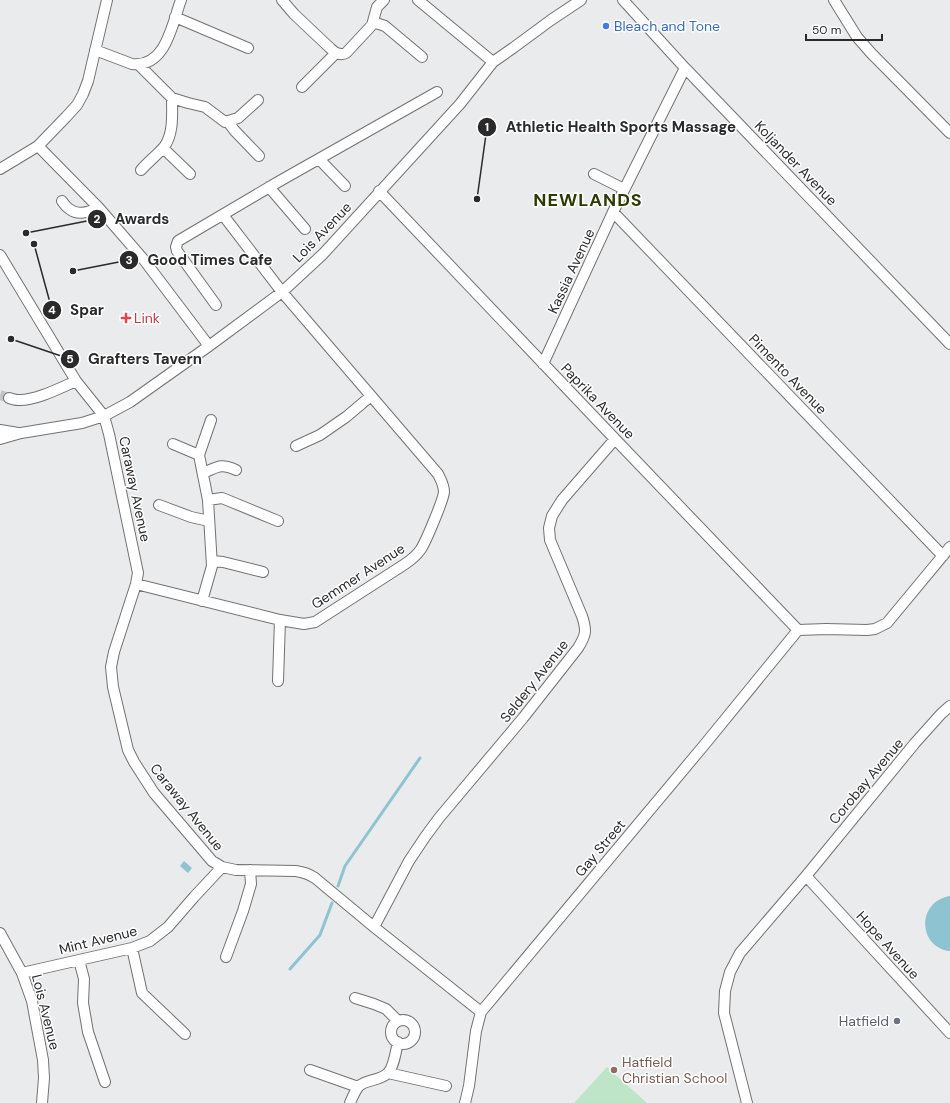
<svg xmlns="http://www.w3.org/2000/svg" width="950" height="1103" viewBox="0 0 950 1103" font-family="'DM Sans',sans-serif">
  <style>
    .green { fill: #bee5c8 }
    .water { fill: #8ec3d2 }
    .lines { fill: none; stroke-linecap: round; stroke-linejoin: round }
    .stream { stroke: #8ec3d2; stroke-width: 3 }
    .minor-tunnel { stroke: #c4c4c6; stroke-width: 10; stroke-dasharray: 10 5; stroke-linecap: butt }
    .minor-casing { stroke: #727274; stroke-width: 12 }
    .minor { stroke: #fff; stroke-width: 10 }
    .shop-dot { fill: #3f7fe0; stroke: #fff; stroke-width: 1.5 }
    .health-dot { fill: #e0444e; stroke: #fff; stroke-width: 1.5 }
    .worship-dot { fill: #6b7280; stroke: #fff; stroke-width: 1.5 }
    .education-dot { fill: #8d6e63; stroke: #fff; stroke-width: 1.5 }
    .labels { text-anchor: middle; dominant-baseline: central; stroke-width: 3; stroke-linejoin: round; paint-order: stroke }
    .shop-label { font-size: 14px; fill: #366cbe; stroke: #fff; text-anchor: start }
    .street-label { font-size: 14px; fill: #2a2a2a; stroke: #fff }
    .health-label { font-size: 14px; fill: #be3a42; stroke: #fff; text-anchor: start }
    .worship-label { font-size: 14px; fill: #5b616d; stroke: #fff; text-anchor: end }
    .education-label { font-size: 14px; fill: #785e54; stroke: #fff; text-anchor: start }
    .district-label { font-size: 18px; font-weight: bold; letter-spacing: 1px; fill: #2d3a00; stroke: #fff }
    .leader { fill: none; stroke: #2a2a2a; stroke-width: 1.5 }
    .callout-dot { fill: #2a2a2a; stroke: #fff; stroke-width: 1.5 }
    .mark-label { font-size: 12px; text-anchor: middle; font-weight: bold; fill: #fff }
    .callout-label { font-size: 15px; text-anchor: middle; font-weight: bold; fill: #2a2a2a; stroke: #fff; stroke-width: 3; stroke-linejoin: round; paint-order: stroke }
  </style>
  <rect width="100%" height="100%" fill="#eaebed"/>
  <path class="green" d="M607 1067 647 1103H574Z"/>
  <path class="water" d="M184 861 192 868 188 873 180 866Z
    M950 896V951C917 947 917 901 950 896Z"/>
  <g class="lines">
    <path class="stream" d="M338 886 345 866 420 758
      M290 969 320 935 332 903"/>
    <path class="minor-tunnel" d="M0 395 9 398"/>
    <defs>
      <path id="minor" d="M282 0 294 14 330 48C335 53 340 56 346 53L372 25 377 7 384 0
        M418 0 493 62
        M623 0 685 68 950 344
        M834 0 857 37 871 53 950 133
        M175 17 248 48
        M373 22 385 26 422 57
        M95 50 132 64C166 68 172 24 181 0
        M139 65 172 98 188 103 205 107 225 122 238 118 258 100
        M302 87 336 53
        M228 122 234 130 259 156
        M38 146 99 208 144 260 209 346
        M163 148 190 174
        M319 159 345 186
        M0 169 38 146 66 117 77 105 83 94 88 81 107 0
        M141 170C148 162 157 155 164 147 174 134 172 113 172 98
        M594 174 624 189
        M269 187 305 229
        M379 191 615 439 798 630
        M62 201C64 204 67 208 71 210 79 216 90 211 99 208
        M613 212 943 556
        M0 255 76 381 104 416 109 434 138 573 136 584 114 652 111 667 113 687 128 750 134 762 154 793 212 861 222 867 236 870 296 871C303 872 309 874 315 878L374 927 481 1012
        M216 305 177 251 176 247 178 241 278 182 437 92
        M543 364 613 212 685 68
        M9 398C12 399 15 400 18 400 35 401 60 388 76 381
        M0 430 18 433
        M0 439 21 433 82 423 104 416 130 402 209 346 282 292 323 254 460 104 493 62 513 48 551 20 581 0
        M173 444 199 455
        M296 446 320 435 346 417 371 396
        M203 473C218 467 220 463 236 470
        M208 500 222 498 278 521
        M159 505 191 517 209 521
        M212 561 223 562 263 572
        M136 584 280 620 304 624 315 622 405 564C411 560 417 555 421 549 426 541 443 501 444 492 444 485 441 480 438 474L282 292 223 215
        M202 601 212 566 208 500 199 455 211 420
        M798 630 826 629 867 630 875 629 887 623 950 547
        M278 681 280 620
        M806 876 950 1033
        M374 927 409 861 425 837 439 818 523 718 578 648C586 635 587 631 582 616L550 540 549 528 552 516 562 500 615 439
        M0 933 22 973 32 1001 43 1060 44 1078 42 1103
        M132 948 142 993 185 1034
        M226 957 243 911 251 884 250 870
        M79 960 84 979 83 1003 88 1032 105 1082
        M22 973 132 948 150 941 168 927 194 897 222 867
        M355 998 374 1004 386 1009 398 1021
        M391 1032a12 12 0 1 1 24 0a12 12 0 1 1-24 0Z
        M310 1070 358 1087
        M388 1073 446 1086
        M350 1103C352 1098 355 1091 359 1086 367 1079 380 1081 388 1073 394 1067 396 1050 398 1042
        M465 1103 469 1086 476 1031 481 1012 705 744 798 630
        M747 1103 724 1013 725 991 730 972 740 953 806 876 915 743 941 714 950 706"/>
    </defs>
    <use href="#minor" class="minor-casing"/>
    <use href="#minor" class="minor"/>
  </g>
  <circle class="shop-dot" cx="606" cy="26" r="4"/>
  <path class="health-dot" d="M124 312h4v4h4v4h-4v4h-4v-4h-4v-4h4z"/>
  <circle class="worship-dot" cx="897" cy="1021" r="4"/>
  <circle class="education-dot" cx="614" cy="1070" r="4"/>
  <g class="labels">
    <g class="shop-label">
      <text x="614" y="26">Bleach and Tone</text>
    </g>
    <g class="street-label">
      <text transform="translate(796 163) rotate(46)">Koljander Avenue</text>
      <text transform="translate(322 232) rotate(-46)">Lois Avenue</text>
      <text transform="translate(571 271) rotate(-65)">Kassia Avenue</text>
      <text transform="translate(788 374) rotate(46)">Pimento Avenue</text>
      <text transform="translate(598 401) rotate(46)">Paprika Avenue</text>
      <text transform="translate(135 489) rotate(78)">Caraway Avenue</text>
      <text transform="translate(358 576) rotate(-33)">Gemmer Avenue</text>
      <text transform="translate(534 681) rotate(-52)">Seldery Avenue</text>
      <text transform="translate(866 781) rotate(-50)">Corobay Avenue</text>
      <text transform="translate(187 807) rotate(51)">Caraway Avenue</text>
      <text transform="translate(600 848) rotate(-50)">Gay Street</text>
      <text transform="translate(98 940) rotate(-14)">Mint Avenue</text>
      <text transform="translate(888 945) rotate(48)">Hope Avenue</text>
      <text transform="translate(46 1012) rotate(76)">Lois Avenue</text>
    </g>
    <g class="health-label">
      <text x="134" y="318">Link</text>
    </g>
    <g class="worship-label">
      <text x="889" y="1021">Hatfield</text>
    </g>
    <g class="education-label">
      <text x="622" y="1062">Hatfield<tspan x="622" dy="16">Christian School</tspan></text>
    </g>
    <g class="district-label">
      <text x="588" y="200">NEWLANDS</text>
    </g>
  </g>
  <path class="leader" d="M477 199L487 127M26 233L97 219M73 271L129 260M34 244L52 310M11 339L70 359"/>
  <g class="callout-dot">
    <circle cx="477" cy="199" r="4"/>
    <circle cx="26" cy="233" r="4"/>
    <circle cx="73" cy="271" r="4"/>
    <circle cx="34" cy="244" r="4"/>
    <circle cx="11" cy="339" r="4"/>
    <circle cx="487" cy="127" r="10"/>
    <circle cx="97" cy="219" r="10"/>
    <circle cx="129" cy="260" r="10"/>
    <circle cx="52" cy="310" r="10"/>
    <circle cx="70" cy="359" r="10"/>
  </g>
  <g class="mark-label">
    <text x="487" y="131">1</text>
    <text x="97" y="223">2</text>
    <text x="129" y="264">3</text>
    <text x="52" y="314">4</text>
    <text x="70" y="363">5</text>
  </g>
  <g class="callout-label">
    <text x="621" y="132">Athletic Health Sports Massage</text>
    <text x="142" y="224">Awards</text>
    <text x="210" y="265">Good Times Cafe</text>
    <text x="87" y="315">Spar</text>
    <text x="145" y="364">Grafters Tavern</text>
  </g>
  <path d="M806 34v6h76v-6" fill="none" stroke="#2a2a2a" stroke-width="2"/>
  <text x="812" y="34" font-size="12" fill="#2a2a2a" stroke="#ffffff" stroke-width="3" paint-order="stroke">50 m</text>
</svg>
